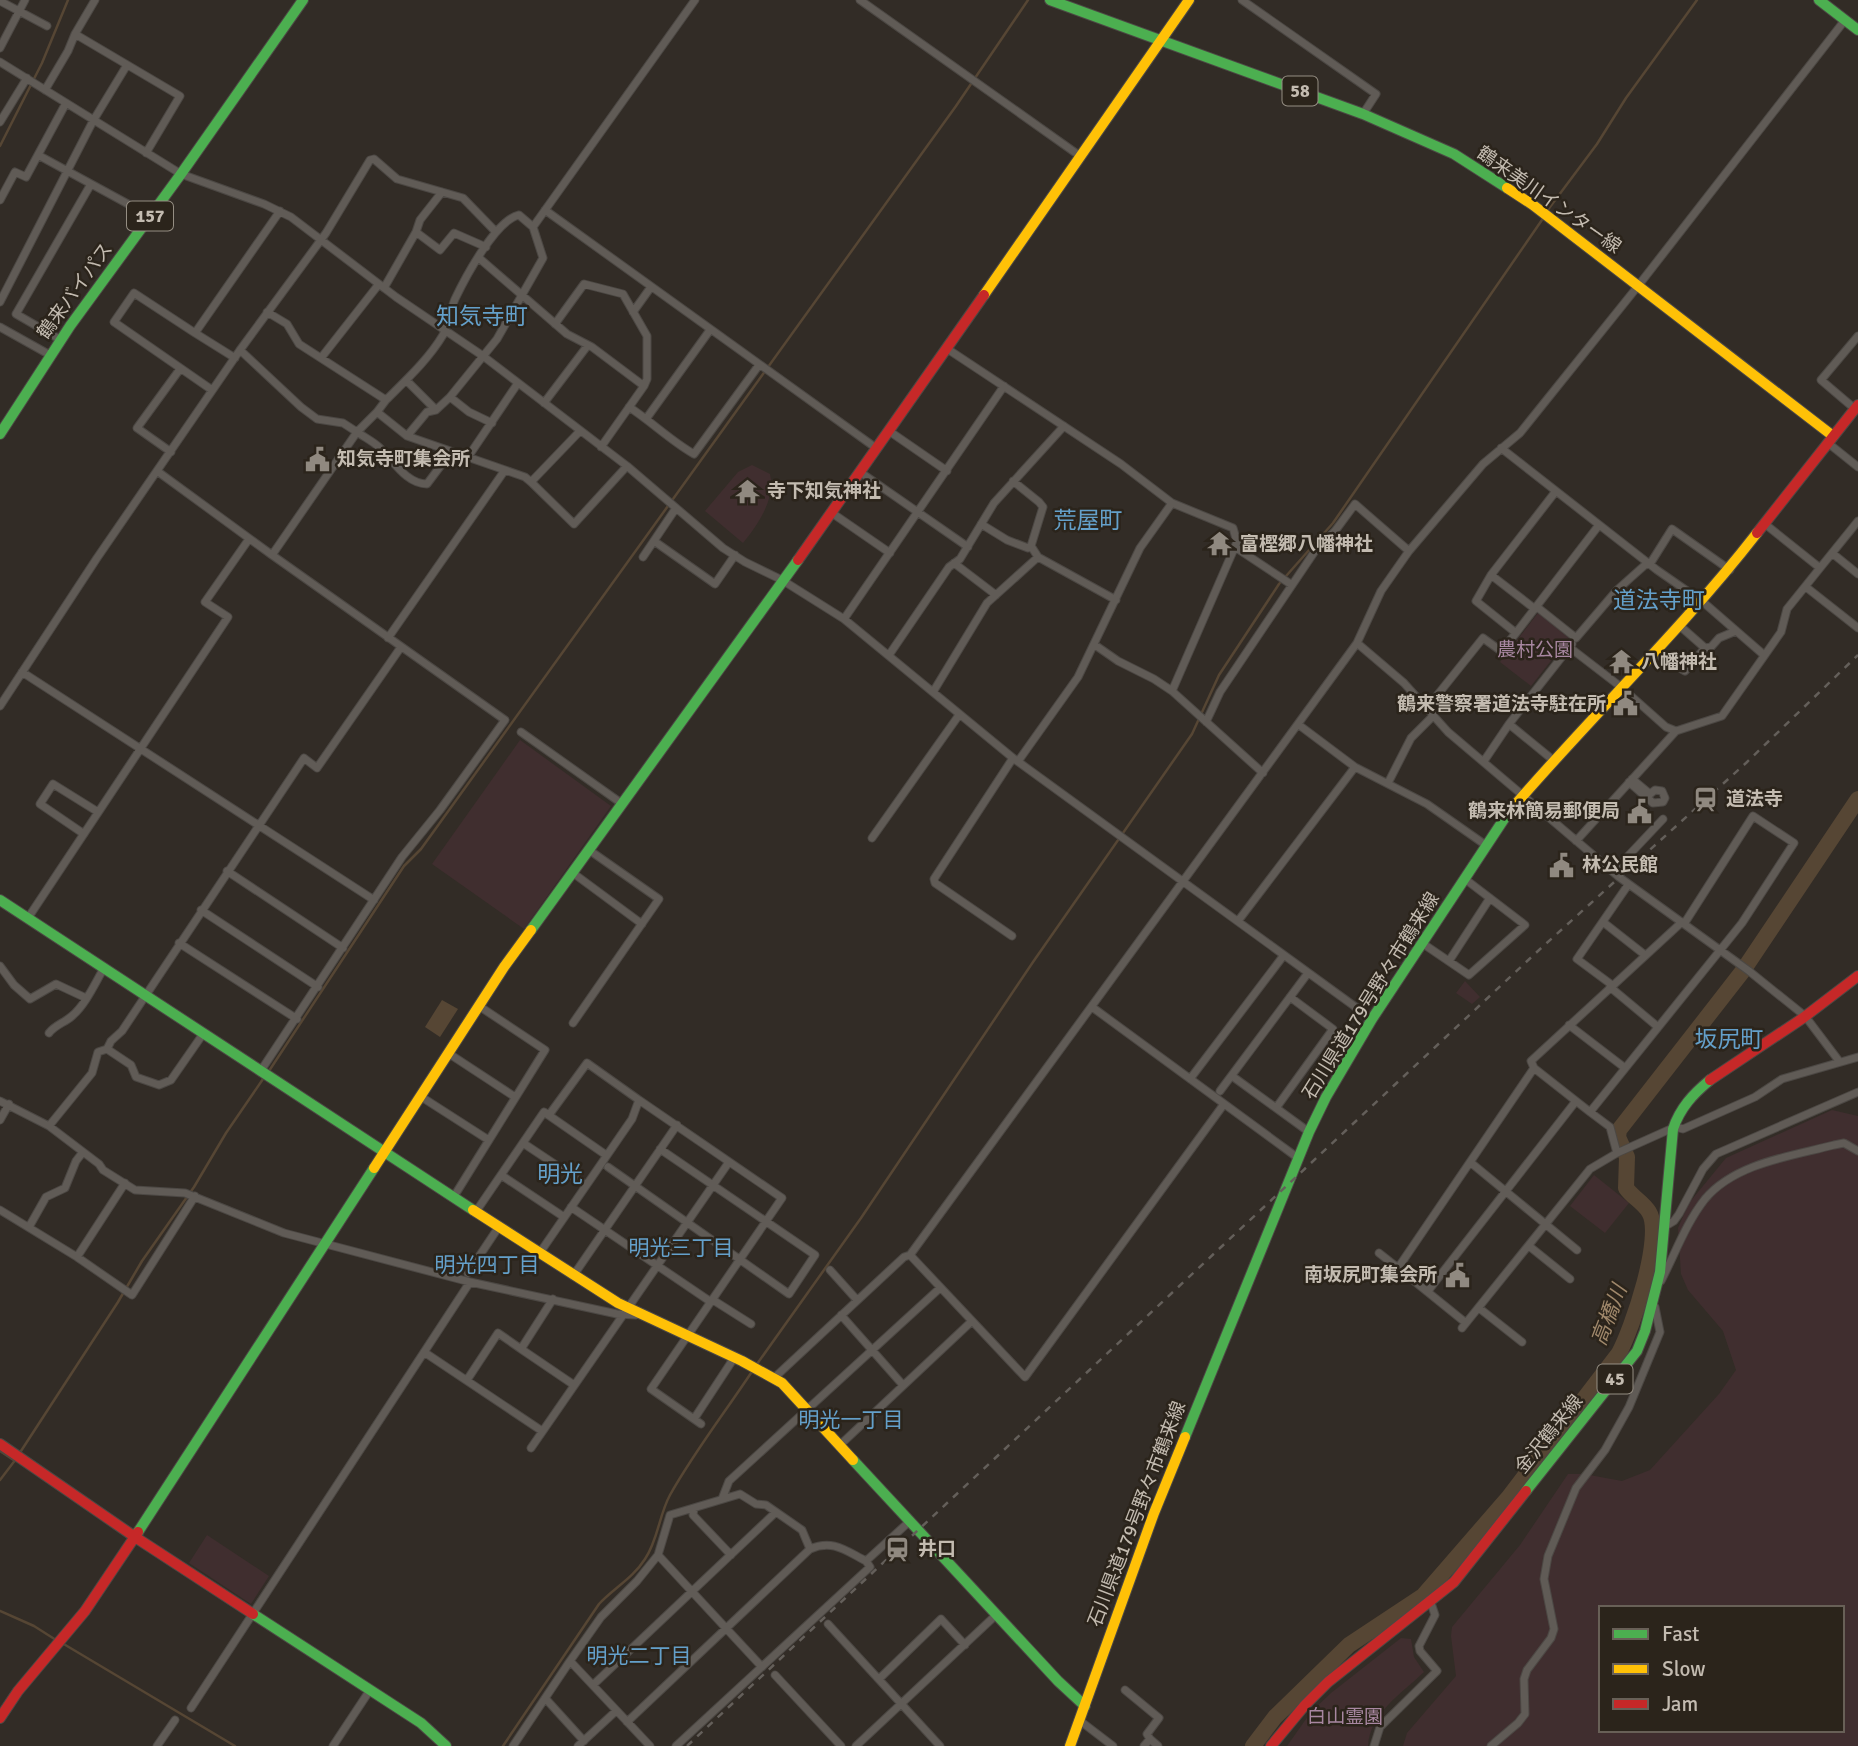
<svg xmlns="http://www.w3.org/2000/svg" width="1858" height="1746" viewBox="0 0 1858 1746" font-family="Signika,'Noto Sans JP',sans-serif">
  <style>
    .green { fill: #402e2f; fill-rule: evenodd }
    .water { fill: #564634 }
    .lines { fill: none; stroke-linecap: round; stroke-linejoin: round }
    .stream { stroke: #564634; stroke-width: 2.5 }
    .river { stroke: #564634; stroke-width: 16 }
    .street-casing { stroke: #4c4844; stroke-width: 9 }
    .fast-casing { stroke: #4c4844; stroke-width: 12 }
    .slow-casing { stroke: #4c4844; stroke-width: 12 }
    .jam-casing { stroke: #4c4844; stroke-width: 12 }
    .street { stroke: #605b56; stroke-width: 7 }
    .fast { stroke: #4caf50; stroke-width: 10 }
    .slow { stroke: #ffc107; stroke-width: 10 }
    .jam { stroke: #c62828; stroke-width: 10 }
    .rail { stroke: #645f5a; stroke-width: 2.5; stroke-dasharray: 7 7; stroke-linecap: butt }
    .labels { text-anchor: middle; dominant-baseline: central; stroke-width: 5; stroke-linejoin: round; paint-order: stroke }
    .shield { fill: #2b241b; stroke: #958e83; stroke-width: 2 }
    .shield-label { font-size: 18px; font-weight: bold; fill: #c3bbb0 }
    .street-label { font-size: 19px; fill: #c3bbb0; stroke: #2b241b }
    .poi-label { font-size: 19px; font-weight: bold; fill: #c3bbb0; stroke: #2b241b; text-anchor: start }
    .park-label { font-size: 19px; fill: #a887a1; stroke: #2b241b }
    .neighbourhood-label { font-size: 21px; fill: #64a0ca; stroke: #2b241b }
    .water-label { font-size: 21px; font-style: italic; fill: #a0886b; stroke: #2b241b }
    .quarter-label { font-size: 23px; fill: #64a0ca; stroke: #2b241b }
  </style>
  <rect width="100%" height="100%" fill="#322c26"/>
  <path class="green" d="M752 465 770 474C776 498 758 525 743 543L705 511 738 472Z
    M1538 613 1569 638 1531 686 1500 662Z
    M520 740 611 806 524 929 432 864Z
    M1465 981 1480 997 1472 1004 1456 993Z
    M1832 1110 1858 1116V1746H1403L1407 1733 1456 1676 1451 1636 1452 1627 1520 1545 1568 1474H1584L1622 1481 1650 1470 1719 1394 1736 1370 1723 1331 1688 1290 1681 1274 1678 1228 1689 1203 1726 1158ZM1601 1608H1842V1730H1601Z
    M1594 1175 1629 1203 1605 1233 1570 1206Z
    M207 1535 269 1576 251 1604 189 1563Z
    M1401 1638 1411 1639 1414 1657 1424 1672C1401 1694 1370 1713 1368 1746H1287L1311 1712 1331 1693Z"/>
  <path class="water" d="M442 1000 458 1009 440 1037 425 1027Z"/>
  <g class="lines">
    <path class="stream" d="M0 146 42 63 68 0
      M1547 211 1597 144 1626 98 1697 0
      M267 1074 404 866 421 849 956 106 1028 0
      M757 1364 861 1218 1033 962 1192 734 1219 675 1279 584 1333 523 1544 217
      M0 1451 15 1461
      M21 1451 118 1302 142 1261 194 1187 226 1133 263 1079
      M0 1480 16 1459
      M0 1611 34 1626 56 1640
      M62 1643 235 1746
      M503 1746 599 1604C614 1588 633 1578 645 1559 658 1540 659 1515 670 1495 694 1452 726 1411 753 1370"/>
    <path class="river" d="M1253 1746 1275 1717 1349 1645 1423 1596 1508 1498 1619 1353C1632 1329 1664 1236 1649 1212 1643 1202 1632 1197 1626 1188L1627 1157 1618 1137 1619 1130 1742 972 1858 799"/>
    <defs>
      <path id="street" d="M860 0 1080 156
        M1242 0 1376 94 1363 114
        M0 1 47 26
        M75 34 95 0
        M0 48 25 0
        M0 62 181 174 264 204 291 217 396 297 483 356 627 466 723 548 745 562 782 580 844 619 1013 758 1372 1019
        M45 90 68 51 75 34 180 96 146 153
        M0 122 27 78
        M38 155 150 216
        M0 200 15 172 26 177 66 103
        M545 210 876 448
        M416 232 440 250 454 233 486 247
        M479 258 567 334 592 347 644 386 601 447
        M384 288 416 232 420 220 442 192
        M0 302 93 121 127 65
        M267 312 287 324 299 344 386 400 377 412 407 436 525 477 531 482 580 431
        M633 312 651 287
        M555 324 584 284 623 294 647 336V379L644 386
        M0 327 50 355
        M195 333 134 293 114 322 212 390
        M61 340 16 314 91 184
        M946 348 1121 464 1172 503 1233 528 1237 542 1172 691
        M240 350 301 407 317 419 343 423 357 432 377 412
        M235 358 195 333 280 211
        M321 358 379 284
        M406 380 436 410
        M450 397 469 412 492 423
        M386 400C406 380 428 360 443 335 450 324 450 310 455 299 466 276 496 220 519 215L533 227
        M544 403 588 345
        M629 407C652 422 671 441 694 454L759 365
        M1855 409 1821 380 1858 336
        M646 419 710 330
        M889 431 947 471
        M407 436 427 412 436 410 450 397 497 339 543 258 533 227 695 0
        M1828 443 1858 467
        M1501 448 1657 570 1703 602 1764 655
        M171 452 137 428 180 369
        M468 457 518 383
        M157 471 272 555 357 432C364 437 374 442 380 448 393 460 406 484 427 484L451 452
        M860 472 968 547
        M1013 481 1039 502 1043 507 1031 546 1038 557
        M531 482 574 524 627 466
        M1556 491 1491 575 1476 601 1516 633 1599 525
        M832 513 890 553
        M981 524 1007 540 1028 548 1031 546
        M654 541 715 584 735 555
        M1235 547 1292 585
        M1832 553 1858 574
        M643 557 676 508
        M954 563 996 595
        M1820 568 1858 521
        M1491 575 1535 609
        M1806 587 1858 628
        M1537 607 1576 638 1617 590 1645 565 1650 564 1672 529 1730 570
        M844 619 1004 386
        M1680 626 1705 648
        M388 638 505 470
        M1357 643 1381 591 1409 551 1483 464 1520 433 1638 286 1845 20
        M1095 645 1118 661 1154 679 1172 691 1263 773
        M1569 647 1621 687 1666 727 1676 731 1722 716 1781 632 1787 609 1820 568 1765 524
        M1654 653 1685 671 1705 648 1711 647 1719 638 1736 631
        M889 655 949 567 960 559 994 503 1064 426
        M22 672 374 900
        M933 692 987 603 1038 557 1116 600
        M0 706 97 558 240 350 326 233 370 160 374 159 397 179 463 198 495 231
        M1427 708 1483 638 1501 651 1516 633
        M1206 722 1220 692 1315 551 1335 531 1355 504 1409 551
        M1509 724 1553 760
        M1299 725 1355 767 1427 804 1487 846
        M521 732 621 803
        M1019 760 1078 677 1140 548 1172 503
        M1484 761 1509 724 1572 644
        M1629 782 1653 803 1663 802 1665 798 1662 791 1655 790 1650 794 1632 779
        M1388 783 1411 738 1434 715
        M84 834 40 804 53 784 98 812
        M872 838 959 715
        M1576 841 1676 731
        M227 871 343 948
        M1613 872 1663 819
        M573 873 642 924
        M201 910 318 987
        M28 918 228 617 205 602 249 539
        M1238 921 1355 767
        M1603 922 1645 955
        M1682 922 1531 1061 1534 1068 1590 1112 1742 923 1794 843 1753 816 1684 924
        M1012 936 935 883 934 879 1013 758
        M179 943 297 1019
        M1422 943 1469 975 1525 925 1465 879
        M1449 961 1490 898
        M0 966 14 985 30 999 56 984 86 998
        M1612 985 1577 959 1628 885
        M1610 987 1658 1027
        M1092 1007 1298 1158
        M573 1023 659 899 589 850
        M1569 1025 1625 1068
        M49 1033C55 1025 64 1023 72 1016 86 1004 95 983 104 968
        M203 1034 171 1080 159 1085 136 1077 131 1065 107 1049 111 1041 122 1031 304 758 317 768 401 647
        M448 1053 515 1097
        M260 1072 402 857 440 810 505 720 272 555
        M1232 1076 1309 1132
        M1190 1079 1284 955
        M1220 1091 1308 973
        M420 1096 487 1139
        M639 1100 782 1198 651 1389 701 1424
        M0 1101 49 1126 99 1164 103 1170 135 1190 185 1193 284 1233 470 1282 617 1314 636 1315
        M1276 1108 1333 1029 1290 997
        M1590 1112 1610 1127 1617 1153
        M0 1120 9 1104
        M49 1126 92 1073 98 1052 107 1049
        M523 1143 586 1185
        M1470 1162 1577 1250
        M608 1167 789 1294 815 1255 660 1149
        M501 1175 564 1217
        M453 1198 545 1050 479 1006
        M571 1207 711 1302
        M0 1210 77 1257 132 1295 195 1196
        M475 1213 544 1112 606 1155
        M29 1227 46 1197 65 1188 76 1161 83 1152
        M1664 1227 1674 1221 1679 1214 1703 1169 1716 1154 1858 1092
        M1529 1246 1570 1279
        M1379 1253 1398 1268
        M539 1254 632 1119 639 1100 587 1063 549 1115
        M910 1255 1025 1377 1224 1104
        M77 1257 125 1183
        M830 1270 857 1300
        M468 1273 498 1228
        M573 1276 677 1125
        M1661 1281C1675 1254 1686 1223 1705 1199 1735 1163 1792 1156 1834 1145L1844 1143 1858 1151
        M1428 1291 1576 1101
        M713 1300 751 1324
        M1479 1308 1522 1342
        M841 1315 902 1384
        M1466 1323 1590 1169 1617 1153 1675 1127 1683 1129 1755 1097 1782 1079 1858 1057
        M1462 1328 1466 1323 1398 1268 1534 1068
        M521 1349 574 1385
        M424 1352 542 1431
        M774 1378 904 1257 910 1255 1357 643 1404 683 1448 732 1619 877 1749 971 1805 1016 1839 1061
        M467 1380 498 1333 521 1349 553 1299
        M694 1419 734 1358
        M840 1445 972 1321
        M531 1448 729 1162
        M722 1499 729 1481 940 1288
        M694 1508 693 1515 731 1555
        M828 1624 940 1746
        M570 1661 601 1617 637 1581 658 1555
        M762 1667 658 1555 670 1515 740 1494 756 1504 766 1505 802 1530 810 1549
        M775 1675 841 1746
        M879 1679 941 1619 965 1645
        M593 1685 776 1512
        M1125 1690 1159 1718 1147 1734 1150 1739
        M545 1698 584 1741
        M191 1708 470 1282
        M1079 1720 1113 1746
        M627 1722 810 1549C833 1539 846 1551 866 1561
        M157 1746 175 1720
        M333 1746 370 1690
        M513 1746 570 1661 650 1746
        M578 1746 616 1711
        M676 1746 870 1567 866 1561 910 1521
        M856 1746 996 1615
        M1144 1746 1150 1739 1158 1746
        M1374 1746 1380 1727 1437 1671 1420 1651 1419 1646 1435 1615 1431 1603
        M1491 1746 1518 1723 1525 1714 1524 1679 1527 1670 1551 1638 1554 1629 1544 1579 1548 1556 1576 1488 1605 1450 1629 1407 1660 1332 1655 1307"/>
      <path id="fast" d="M1050 0 1363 114 1454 154 1507 188
        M1819 0 1858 30
        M0 434 70 326 181 174 303 0
        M0 900 473 1210
        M531 930 798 560
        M1185 1437 1309 1132 1326 1097 1372 1019 1508 813
        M853 1460 1058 1681 1085 1706
        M1526 1491 1637 1351 1645 1331 1660 1272 1673 1129C1680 1108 1693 1094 1710 1080
        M138 1532 374 1168
        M253 1614 421 1723 446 1746"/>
      <path id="slow" d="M1507 188 1533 205 1833 436
        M984 295 1189 0
        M1508 813C1589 718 1680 632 1757 533
        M374 1168 504 967 531 930
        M473 1210 618 1303 742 1361 782 1383 853 1460
        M1070 1746 1154 1513 1185 1437"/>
      <path id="jam" d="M1757 533 1858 405
        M798 560 984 295
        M1710 1080 1803 1018 1858 976
        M0 1444 135 1537 253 1614
        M0 1718 18 1691 85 1611 138 1532
        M1271 1746 1305 1705 1328 1682 1454 1582 1526 1491"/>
    </defs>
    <use href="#street" class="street-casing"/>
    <use href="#fast" class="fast-casing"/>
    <use href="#slow" class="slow-casing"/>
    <use href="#jam" class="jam-casing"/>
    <use href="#street" class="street"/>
    <use href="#fast" class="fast"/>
    <use href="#slow" class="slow"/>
    <use href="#jam" class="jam"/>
    <path class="rail" d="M687 1746 1539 950 1746 763 1858 655"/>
  </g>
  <defs>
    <symbol id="civic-bare" viewBox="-9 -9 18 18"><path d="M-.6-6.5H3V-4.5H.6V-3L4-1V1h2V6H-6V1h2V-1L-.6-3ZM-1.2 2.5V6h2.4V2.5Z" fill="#908980" stroke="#2b241b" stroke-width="2.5" paint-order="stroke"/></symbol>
    <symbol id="temple-bare" viewBox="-9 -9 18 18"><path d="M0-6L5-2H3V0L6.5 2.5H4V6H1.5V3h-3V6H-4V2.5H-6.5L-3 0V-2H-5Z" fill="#908980" stroke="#2b241b" stroke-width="2.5" paint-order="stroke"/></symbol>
    <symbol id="station-bare" viewBox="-9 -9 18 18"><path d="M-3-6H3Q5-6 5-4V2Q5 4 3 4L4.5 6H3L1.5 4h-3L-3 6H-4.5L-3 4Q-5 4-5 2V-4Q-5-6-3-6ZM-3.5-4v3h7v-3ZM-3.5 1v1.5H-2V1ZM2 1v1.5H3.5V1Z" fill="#908980" stroke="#2b241b" stroke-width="2.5" paint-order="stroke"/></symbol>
  </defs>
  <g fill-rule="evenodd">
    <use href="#civic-bare" x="300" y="442" width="35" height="35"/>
    <use href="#temple-bare" x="730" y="474" width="35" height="35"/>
    <use href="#temple-bare" x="1202" y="526" width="35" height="35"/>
    <use href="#temple-bare" x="1604" y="644" width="35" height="35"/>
    <use href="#civic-bare" x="1608" y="686" width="35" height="35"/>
    <use href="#station-bare" x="1688" y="782" width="35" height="35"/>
    <use href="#civic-bare" x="1622" y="794" width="35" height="35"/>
    <use href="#civic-bare" x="1544" y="848" width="35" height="35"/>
    <use href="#civic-bare" x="1440" y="1258" width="35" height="35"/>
    <use href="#station-bare" x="880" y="1532" width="35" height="35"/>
  </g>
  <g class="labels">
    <g class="shield">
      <rect x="1282.5" y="76.5" width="35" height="29" rx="5"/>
      <rect x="127" y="201.5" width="46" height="29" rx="5"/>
      <rect x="1597.5" y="1364.5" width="35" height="29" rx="5"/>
    </g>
    <g class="shield-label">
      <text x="1300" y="91">58</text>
      <text x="150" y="216">157</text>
      <text x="1615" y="1379">45</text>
    </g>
    <g class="street-label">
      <text transform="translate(1549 200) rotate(35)">鶴来美川インター線</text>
      <text transform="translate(75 291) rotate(-54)">鶴来バイパス</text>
      <text transform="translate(1371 996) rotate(-58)">石川県道179号野々市鶴来線</text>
      <text transform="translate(1549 1434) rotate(-51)">金沢鶴来線</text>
      <text transform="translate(1137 1514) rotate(-69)">石川県道179号野々市鶴来線</text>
    </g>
    <g class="poi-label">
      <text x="337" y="459">知気寺町集会所</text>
      <text x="767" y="491">寺下知気神社</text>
      <text x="1240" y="544">富樫郷八幡神社</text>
      <text x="1641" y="662">八幡神社</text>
      <text x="1606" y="704" text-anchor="end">鶴来警察署道法寺駐在所</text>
      <text x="1726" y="799">道法寺</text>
      <text x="1620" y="811" text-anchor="end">鶴来林簡易郵便局</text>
      <text x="1582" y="865">林公民館</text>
      <text x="1437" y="1275" text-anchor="end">南坂尻町集会所</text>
      <text x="918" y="1549">井口</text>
    </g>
    <g class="park-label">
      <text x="1535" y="650">農村公園</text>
      <text x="1345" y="1717">白山霊園</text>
    </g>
    <g class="neighbourhood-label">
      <text x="681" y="1248">明光三丁目</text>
      <text x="487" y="1265">明光四丁目</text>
      <text x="851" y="1420">明光一丁目</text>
      <text x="639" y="1656">明光二丁目</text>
    </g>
    <g class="water-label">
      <text transform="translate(1609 1315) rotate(-69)">高橋川</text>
    </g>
    <g class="quarter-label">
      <text x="482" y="316">知気寺町</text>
      <text x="1088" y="520">荒屋町</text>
      <text x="1659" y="600">道法寺町</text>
      <text x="1729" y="1039">坂尻町</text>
      <text x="560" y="1174">明光</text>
    </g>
  </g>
  <rect x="1599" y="1606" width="245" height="126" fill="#2b241b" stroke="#686057" stroke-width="2"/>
  <rect x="1613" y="1629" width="35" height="10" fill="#4caf50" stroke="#686057" stroke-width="2"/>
  <text x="1662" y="1641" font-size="21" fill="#c3bbb0">Fast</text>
  <rect x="1613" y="1664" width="35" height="10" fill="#ffc107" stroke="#686057" stroke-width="2"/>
  <text x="1662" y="1676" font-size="21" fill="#c3bbb0">Slow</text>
  <rect x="1613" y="1699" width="35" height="10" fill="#c62828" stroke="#686057" stroke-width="2"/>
  <text x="1662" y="1711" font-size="21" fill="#c3bbb0">Jam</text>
</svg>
